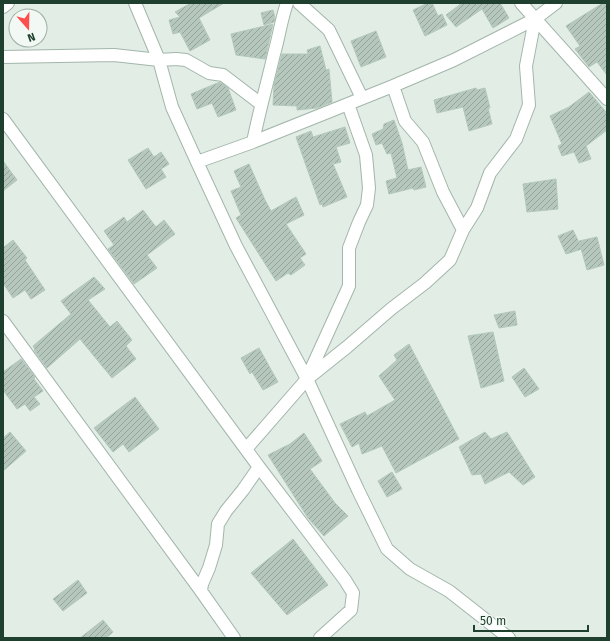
<svg xmlns="http://www.w3.org/2000/svg" width="610" height="641" viewBox="0 0 610 641" font-family="'Fira Sans',sans-serif">
  <style>
    .building { fill: url(#building-hatch); stroke: #b3c8ba }
    .lines { fill: none; stroke-linecap: round; stroke-linejoin: round }
    .street-casing { stroke: #a3b6ab; stroke-width: 14 }
    .street { stroke: #fff; stroke-width: 12 }
  </style>
  <defs>
    <pattern id="building-hatch" width="6" height="6" patternUnits="userSpaceOnUse"><rect width="6" height="6" fill="#b6c8bd"/><path d="M-1 1l2-2M0 6l6-6M5 7l2-2" fill="none" stroke="#94a49a"/></pattern>
  </defs>
  <rect width="100%" height="100%" fill="#e1ede5"/>
  <path class="building" d="M191 3H224L199 18 210 40 190 51 180 32 173 34 169 20 180 17 175 12Z
    M428 3H432L438 16 442 14 447 25 425 36 413 10Z
    M462 3H500L509 18 493 28 482 9 456 27 446 15Z
    M603 3H607V75L597 62 589 67 575 49 580 46 566 26Z
    M273 10 275 18 274 22 264 25 261 13Z
    M273 24 265 59 236 55 231 34Z
    M376 31 386 57 361 67 351 41Z
    M320 46 326 70 329 69 332 102 317 108 297 110V106L273 105 274 85 282 54H308L307 50Z
    M220 82 228 88 236 110 218 117 212 103 197 109 191 94Z
    M476 88 477 90 485 88 490 108H488L492 124 469 131 463 107 437 113 434 100Z
    M589 92 607 113V130L586 146 591 159 579 163 574 152 562 156 558 146 562 144 550 116 569 107Z
    M394 120 402 143 408 170 421 167 426 187 414 190 413 188 389 194 386 181 397 178 391 153 387 154 382 143 376 145 372 134 383 129 384 124Z
    M345 127 350 143 336 147 341 162 333 164 347 197 323 207 322 204 320 205 296 137 311 131 313 137Z
    M148 148 154 157 161 152 169 164 161 169 166 177 146 189 128 160Z
    M3 161 17 180 3 191Z
    M249 164 265 200 271 211 296 197 304 215 286 224 306 254 300 258 305 265 291 275 288 273 276 281 236 218 241 215 231 191 241 187 234 171Z
    M556 179 558 209 527 212 523 184Z
    M143 210 156 227 164 220 175 234 147 255 157 268 134 284 108 249 114 245 104 231 124 217 127 222Z
    M573 230 582 249 566 254 558 236Z
    M597 237 604 265 587 270 579 241Z
    M13 240 27 258 25 260 45 290 31 299 25 290 13 298 3 283V248Z
    M94 277 105 289 88 300 110 327 117 321 132 340 126 346 136 359 112 378 80 339 47 368 34 350 35 349 33 346 71 314 61 301Z
    M515 311 517 325 499 328 494 315Z
    M493 332 504 381 481 388 468 336Z
    M409 344 459 439 396 473 382 446 362 454 359 443 352 447 340 424 365 412 367 416 395 400 379 376 397 360 394 355Z
    M259 348 278 382 263 390 252 372 250 374 241 358Z
    M21 359 35 377 34 379 43 391 34 397 40 404 30 411 25 404 17 409 3 390V372Z
    M524 368 539 389 525 397 512 377Z
    M135 397 159 429 129 452 123 444 113 452 94 428Z
    M10 432 26 451 3 471V438Z
    M485 432 491 439 507 432 535 477 523 485 509 472 485 484 481 474 472 475 459 447Z
    M304 433 322 461 310 469 335 503 348 516 324 536 308 518 268 455 290 444Z
    M392 472 402 489 387 497 378 481Z
    M293 539 328 585 287 615 251 573Z
    M78 580 87 593 63 611 53 599Z
    M103 620 113 632 106 638H80Z"/>
  <g class="lines">
    <defs>
      <path id="street" d="M135 3 159 60 172 107 197 162 236 246 307 379 358 490 387 549 410 569 449 591 509 638
        M299 3 329 30 362 98
        M521 3 607 99
        M3 7 8 3
        M3 57 114 55 159 60 176 59 186 60 209 73 223 75 261 104
        M393 86 405 121 423 142 443 192 463 230
        M3 119 259 467 345 580 353 593 351 610 320 638
        M253 142C259 112 267 84 274 54 279 37 281 20 287 3
        M197 162 253 142 393 86 454 60 535 19 556 3
        M3 321 201 591 234 638
        M308 376 349 286V248L359 222 367 205 369 188 366 155 348 104
        M246 449 307 379 347 347 391 309 425 283 450 260 463 230 477 208 490 173 516 139 529 105 526 66 535 19
        M201 591 202 584 209 568 216 545 218 524 226 511 243 490 259 467"/>
    </defs>
    <use href="#street" class="street-casing"/>
    <use href="#street" class="street"/>
  </g>
  <rect width="610" height="641" fill="none" stroke="#20402f" stroke-width="8"/>
  <g transform="translate(28 28) rotate(160)"><circle r="19" fill="#f2f9f4" stroke="#9eafa5"/>
  <path d="M0-3L7 15L0 10L-7 15Z" fill="#ff4e4e"/>
  <text y="-6" font-size="11" font-weight="bold" text-anchor="middle" fill="#20402f">N</text>
  </g>
  <path d="M474 625v6h114v-6" fill="none" stroke="#20402f" stroke-width="2"/>
  <text x="480" y="625" font-size="12" fill="#20402f" stroke="#f2f9f4" stroke-width="3" paint-order="stroke">50 m</text>
</svg>
